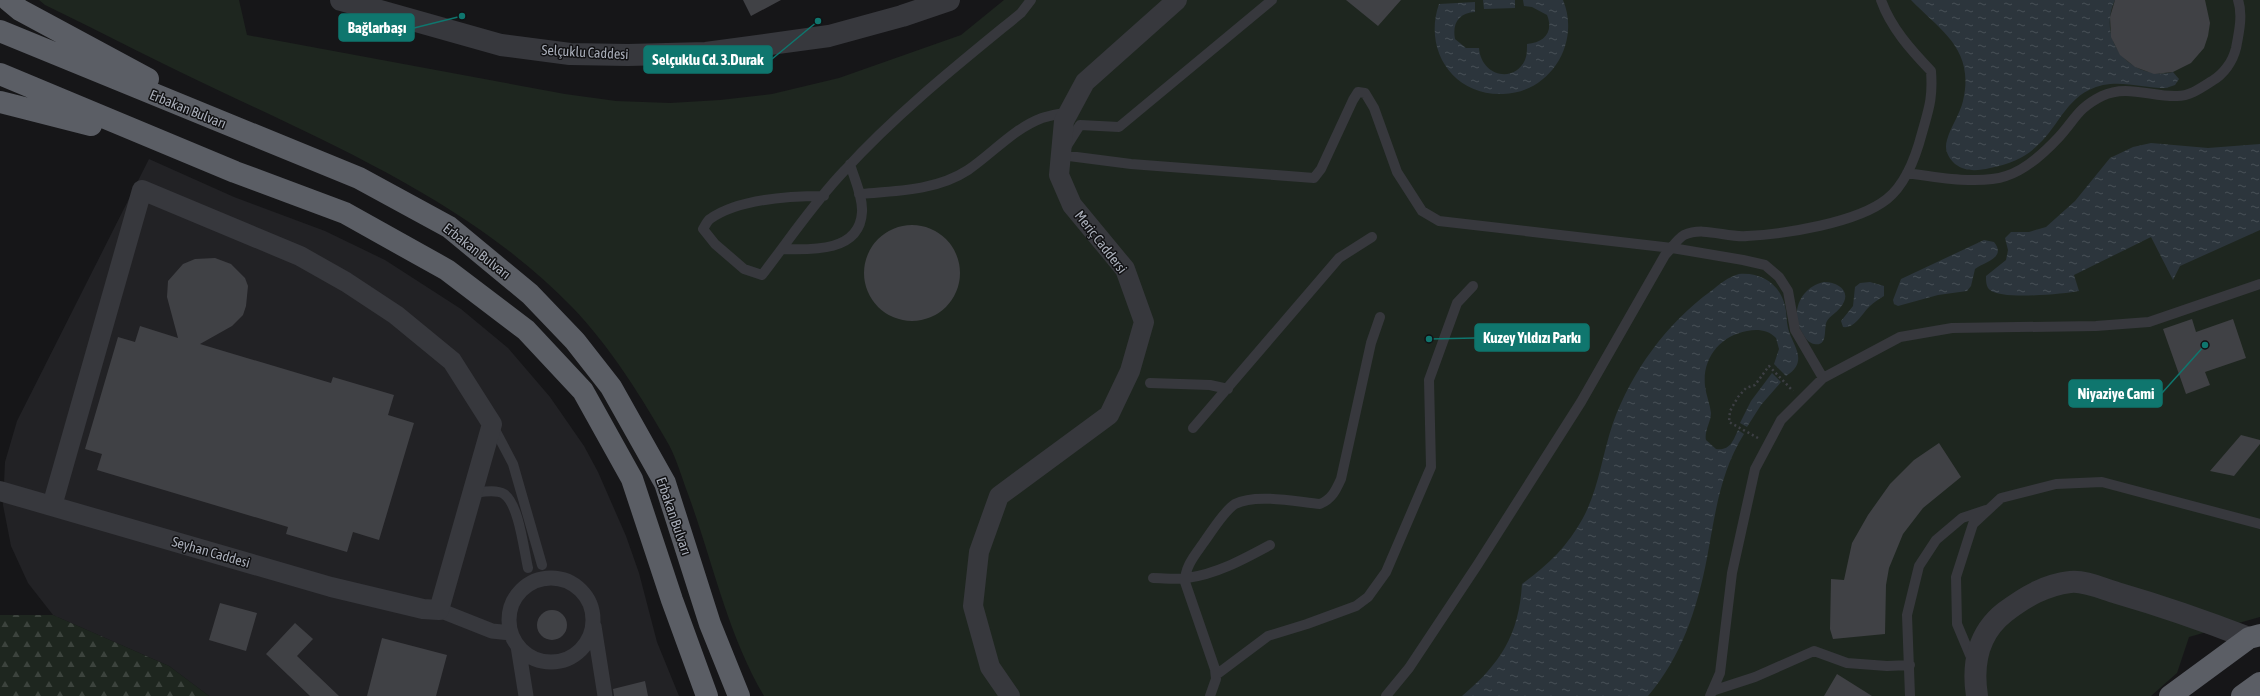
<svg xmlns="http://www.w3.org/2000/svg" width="2260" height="696" viewBox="0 0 2260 696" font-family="'Asap Condensed',sans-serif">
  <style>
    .built { fill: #222225 }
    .forest { fill: url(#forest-firs) }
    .park { fill: #1e261f }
    .water { fill: url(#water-ripples) }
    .building { fill: #404145 }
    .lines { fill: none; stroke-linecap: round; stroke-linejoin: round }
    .path { stroke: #3d3f44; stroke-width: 2.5; stroke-dasharray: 2 3; stroke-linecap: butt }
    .service { stroke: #37383d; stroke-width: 10 }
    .pedestrian { stroke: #37383d; stroke-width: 15 }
    .minor { stroke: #37383d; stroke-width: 20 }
    .tertiary { stroke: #37383d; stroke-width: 22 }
    .trunk { stroke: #5b5e65; stroke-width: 22 }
    .labels { text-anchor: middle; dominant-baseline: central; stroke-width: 3; stroke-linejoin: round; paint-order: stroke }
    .street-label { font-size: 14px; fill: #a8adb8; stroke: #111113 }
    .leader { fill: none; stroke: #0f766e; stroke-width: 1.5 }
    .callout-dot { fill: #0f766e; stroke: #111113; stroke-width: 1.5 }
    .callout { fill: #0f766e; stroke: #0f766e; stroke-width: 1.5 }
    .callout-label { font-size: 15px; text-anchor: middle; font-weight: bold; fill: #fff }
  </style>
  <defs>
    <pattern id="forest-firs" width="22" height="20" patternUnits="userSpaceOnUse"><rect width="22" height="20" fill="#1e261f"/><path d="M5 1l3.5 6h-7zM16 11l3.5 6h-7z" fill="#3c433d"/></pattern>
    <pattern id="water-ripples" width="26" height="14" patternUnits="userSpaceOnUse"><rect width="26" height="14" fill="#2c353c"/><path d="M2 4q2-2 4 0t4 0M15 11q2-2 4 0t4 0" fill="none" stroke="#485056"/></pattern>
  </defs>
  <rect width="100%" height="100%" fill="#161618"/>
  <path class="built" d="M149 159 234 197 325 231 385 260 461 309 508 348 550 397 584 446 598 472 626 536 639 573 657 642 679 696H209L169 666 53 615 28 583 11 546 3 505 5 462 17 421Z"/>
  <path class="forest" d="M0 615H53L169 666 209 696H0Z"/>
  <path class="park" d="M39 0H239L247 35 565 94 616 101 670 103 720 100 772 94 839 78 961 35 1004 0H2260V617L2189 637 2177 673 2151 696H764C727 633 713 562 688 494 682 478 677 460 669 445 643 399 609 345 572 307 477 209 347 151 224 93 164 65 105 34 45 5Z"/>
  <path class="water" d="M1483 0H1515V8L1484 9Z
    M1523 0H1563C1581 43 1550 93 1503 94 1453 96 1423 50 1439 4L1475 2V12C1459 13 1452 23 1455 39L1466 48H1479C1481 76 1514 84 1525 60 1527 55 1527 50 1527 44 1544 43 1554 32 1547 15L1532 7 1524 6Z
    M1911 0H2115C2096 40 2131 82 2173 72L2179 79 2175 85 2166 88C2140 88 2114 77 2089 90 2076 96 2067 108 2059 119 2039 148 2025 161 1990 168 1977 171 1966 172 1955 164 1948 157 1944 150 1947 140 1951 126 1960 114 1963 101 1975 49 1941 31 1911 0Z
    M2151 143 2208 148 2260 144V230L2180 266 2173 280 2151 237 2074 275 2079 291C2064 294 2001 300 1990 290 1986 287 1986 281 1986 276L2006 260 2008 250 2005 238 2011 232H2029L2046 227 2075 201 2110 158 2133 147Z
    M1984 240 1994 242C2007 258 1984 262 1975 269L1971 286 1967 291 1938 295 1898 306 1894 304 1893 300 1901 279Z
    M1739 274C1761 272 1780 284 1785 306 1787 313 1786 320 1788 328 1792 345 1810 361 1786 376L1774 364 1779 349 1776 338C1768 330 1758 329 1747 331 1720 336 1702 358 1705 386 1706 395 1710 404 1711 413 1711 422 1704 431 1706 440L1716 449C1730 451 1733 441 1738 430L1744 434C1720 472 1715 515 1707 558 1697 609 1682 656 1648 696H1462C1500 664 1519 635 1522 584 1547 566 1568 546 1583 518 1599 488 1602 455 1613 423 1632 371 1666 324 1711 291 1720 284 1728 277 1739 274Z
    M1824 282C1840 282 1853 293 1840 308 1836 313 1830 316 1827 321 1823 328 1829 347 1814 344 1809 343 1805 338 1803 334 1789 314 1800 287 1824 282Z
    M1870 282 1884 286V296C1879 299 1874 302 1870 306 1863 312 1855 329 1843 327L1841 321 1853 306 1855 287 1860 283Z
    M1772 373 1781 382 1761 405 1747 427 1740 423 1751 401Z"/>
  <path class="building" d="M743 0H781L751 16Z
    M1346 0H1401L1378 26Z
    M2115 0H2205L2210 23 2208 36 2204 48 2191 63 2173 72 2154 74 2135 67 2120 55 2111 37 2110 17Z
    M864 273a48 48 0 1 1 96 0a48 48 0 1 1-96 0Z
    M215 258 231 264 245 278 248 286 246 306 243 315 232 326 200 344 331 383 333 377 394 395 388 415 414 423 379 540 353 532 347 552 286 534 288 527 97 470 102 454 85 449 118 337 135 342 140 326 178 338 167 297 168 281 183 264 195 259Z
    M2192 319 2196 332 2233 319 2246 358 2205 372 2210 385 2186 394 2163 329Z
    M2241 435 2260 440V444L2234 476 2210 471Z
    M1939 443 1961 477 1923 508 1903 534 1889 568 1886 585 1885 634 1833 639 1830 629 1831 579 1844 580 1852 543 1868 515 1890 484 1914 460Z
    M220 603 257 613 246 651 209 640Z
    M537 625a15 15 0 1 1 30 0a15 15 0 1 1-30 0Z
    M295 623 313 639 297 656 339 696H310L266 654Z
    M382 638 447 655 436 696H367Z
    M1837 674 1872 696H1824Z
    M645 681 648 696H614L613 689Z"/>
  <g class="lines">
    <path class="path" d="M1758 438 1729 422 1730 411 1738 397 1746 388 1755 385 1769 366 1793 391"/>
    <path class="service" d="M1272 0 1119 127 1080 125 1061 155 1131 164 1314 178 1321 169 1353 100 1358 92 1365 93 1374 108 1397 172 1422 211 1439 221 1672 248 1743 260 1765 265 1779 277 1788 291 1795 330 1823 378
      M1907 173C1934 177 1980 185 2006 176 2026 170 2045 152 2059 137 2076 118 2078 108 2102 96 2126 84 2152 97 2177 96 2190 96 2201 88 2212 81 2224 74 2233 61 2236 48 2239 33 2243 14 2238 0
      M859 194C895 191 936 191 968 170 993 153 1013 129 1042 118 1051 115 1061 114 1069 112
      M824 196C790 196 738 199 710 219 707 221 705 226 703 229L715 244 744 269 762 275C789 240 815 201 845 170 898 112 960 63 1021 13L1031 0
      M782 249C812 250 860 252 862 212 863 197 854 178 850 164
      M1150 383 1210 385 1228 389
      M493 426 513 464 542 565
      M1193 428 1339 258 1372 237
      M473 493C482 492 496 489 504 494 519 504 524 551 528 568
      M1153 578C1164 578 1176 580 1187 578 1217 574 1244 559 1270 545
      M1973 662 1957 624 1956 577 1973 524 2001 498 2056 484 2102 482 2260 524
      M1216 675 1268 636 1307 624 1356 606 1368 597 1386 572 1431 467 1429 380 1457 303 1473 286
      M1712 691 1755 677 1814 651 1847 663 1887 666 1910 665
      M1210 696 1216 679 1215 669 1185 582C1185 566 1195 555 1204 542 1212 531 1224 511 1235 504 1256 493 1297 502 1320 504 1332 499 1336 490 1341 479L1371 343 1380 317
      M1386 696 1409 668 1478 564 1581 402 1665 255C1671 249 1677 239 1684 235 1704 226 1727 238 1747 236 1785 234 1857 223 1887 199 1906 184 1916 156 1922 133 1929 108 1933 98 1931 71 1911 50 1891 28 1881 0
      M1710 696 1720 673 1732 573 1755 469 1781 420 1823 378 1900 337 1952 328 2096 326 2149 322 2260 284
      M1910 696 1907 615 1919 566 1936 540 1962 518 1986 510"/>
    <path class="pedestrian" d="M509 620a42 42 0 1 1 84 0a42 42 0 1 1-84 0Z
      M439 610 492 631 511 633
      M594 626 605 696
      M518 646 526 696"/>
    <path class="minor" d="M0 491 331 587 423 609 439 610 492 424 452 361 396 315 346 282 300 256 142 190 52 506
      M1010 696 990 667 973 606 979 552 999 496 1109 415 1130 371 1144 322 1125 269 1072 205 1059 175 1064 121 1085 82 1177 0"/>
    <path class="tertiary" d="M341 0 501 45 570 54 628 55 706 53 829 36 902 16 949 0
      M1977 696C1972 664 1978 633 2005 612 2025 597 2045 585 2070 582 2084 580 2103 589 2117 593 2162 606 2205 621 2249 638"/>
    <path class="trunk" d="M8 0 20 10 148 79
      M0 31 359 178 449 227 530 294 575 341 611 387 665 483 710 624 739 696
      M0 74 235 172 345 213 447 270 526 330 583 391 632 479 672 600 707 696
      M0 102 91 125
      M2170 696 2249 638 2260 635
      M2242 696 2260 683"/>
  </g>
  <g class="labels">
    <g class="street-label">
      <text transform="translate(585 52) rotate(3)">Selçuklu Caddesi</text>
      <text transform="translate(188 109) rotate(22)">Erbakan Bulvarı</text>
      <text transform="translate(1101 242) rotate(52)">Meriç Caddersi</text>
      <text transform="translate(477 251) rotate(38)">Erbakan Bulvarı</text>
      <text transform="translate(674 516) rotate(71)">Erbakan Bulvarı</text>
      <text transform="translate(211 552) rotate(16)">Seyhan Caddesi</text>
    </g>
  </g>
  <path class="leader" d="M462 16L414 28M818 21L772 59M1429 339L1475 338M2205 345L2162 393"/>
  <g class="callout-dot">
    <circle cx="462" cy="16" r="4"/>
    <circle cx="818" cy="21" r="4"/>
    <circle cx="1429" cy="339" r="4"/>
    <circle cx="2205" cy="345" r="4"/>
  </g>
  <g class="callout">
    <rect x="339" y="14" width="75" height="27" rx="4"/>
    <rect x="644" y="46" width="128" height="27" rx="4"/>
    <rect x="1475" y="324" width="114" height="27" rx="4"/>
    <rect x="2069" y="380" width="93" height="27" rx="4"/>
  </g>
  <g class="callout-label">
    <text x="377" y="33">Bağlarbaşı</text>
    <text x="708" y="65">Selçuklu Cd. 3.Durak</text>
    <text x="1532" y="343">Kuzey Yıldızı Parkı</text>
    <text x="2116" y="399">Niyaziye Cami</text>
  </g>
</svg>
